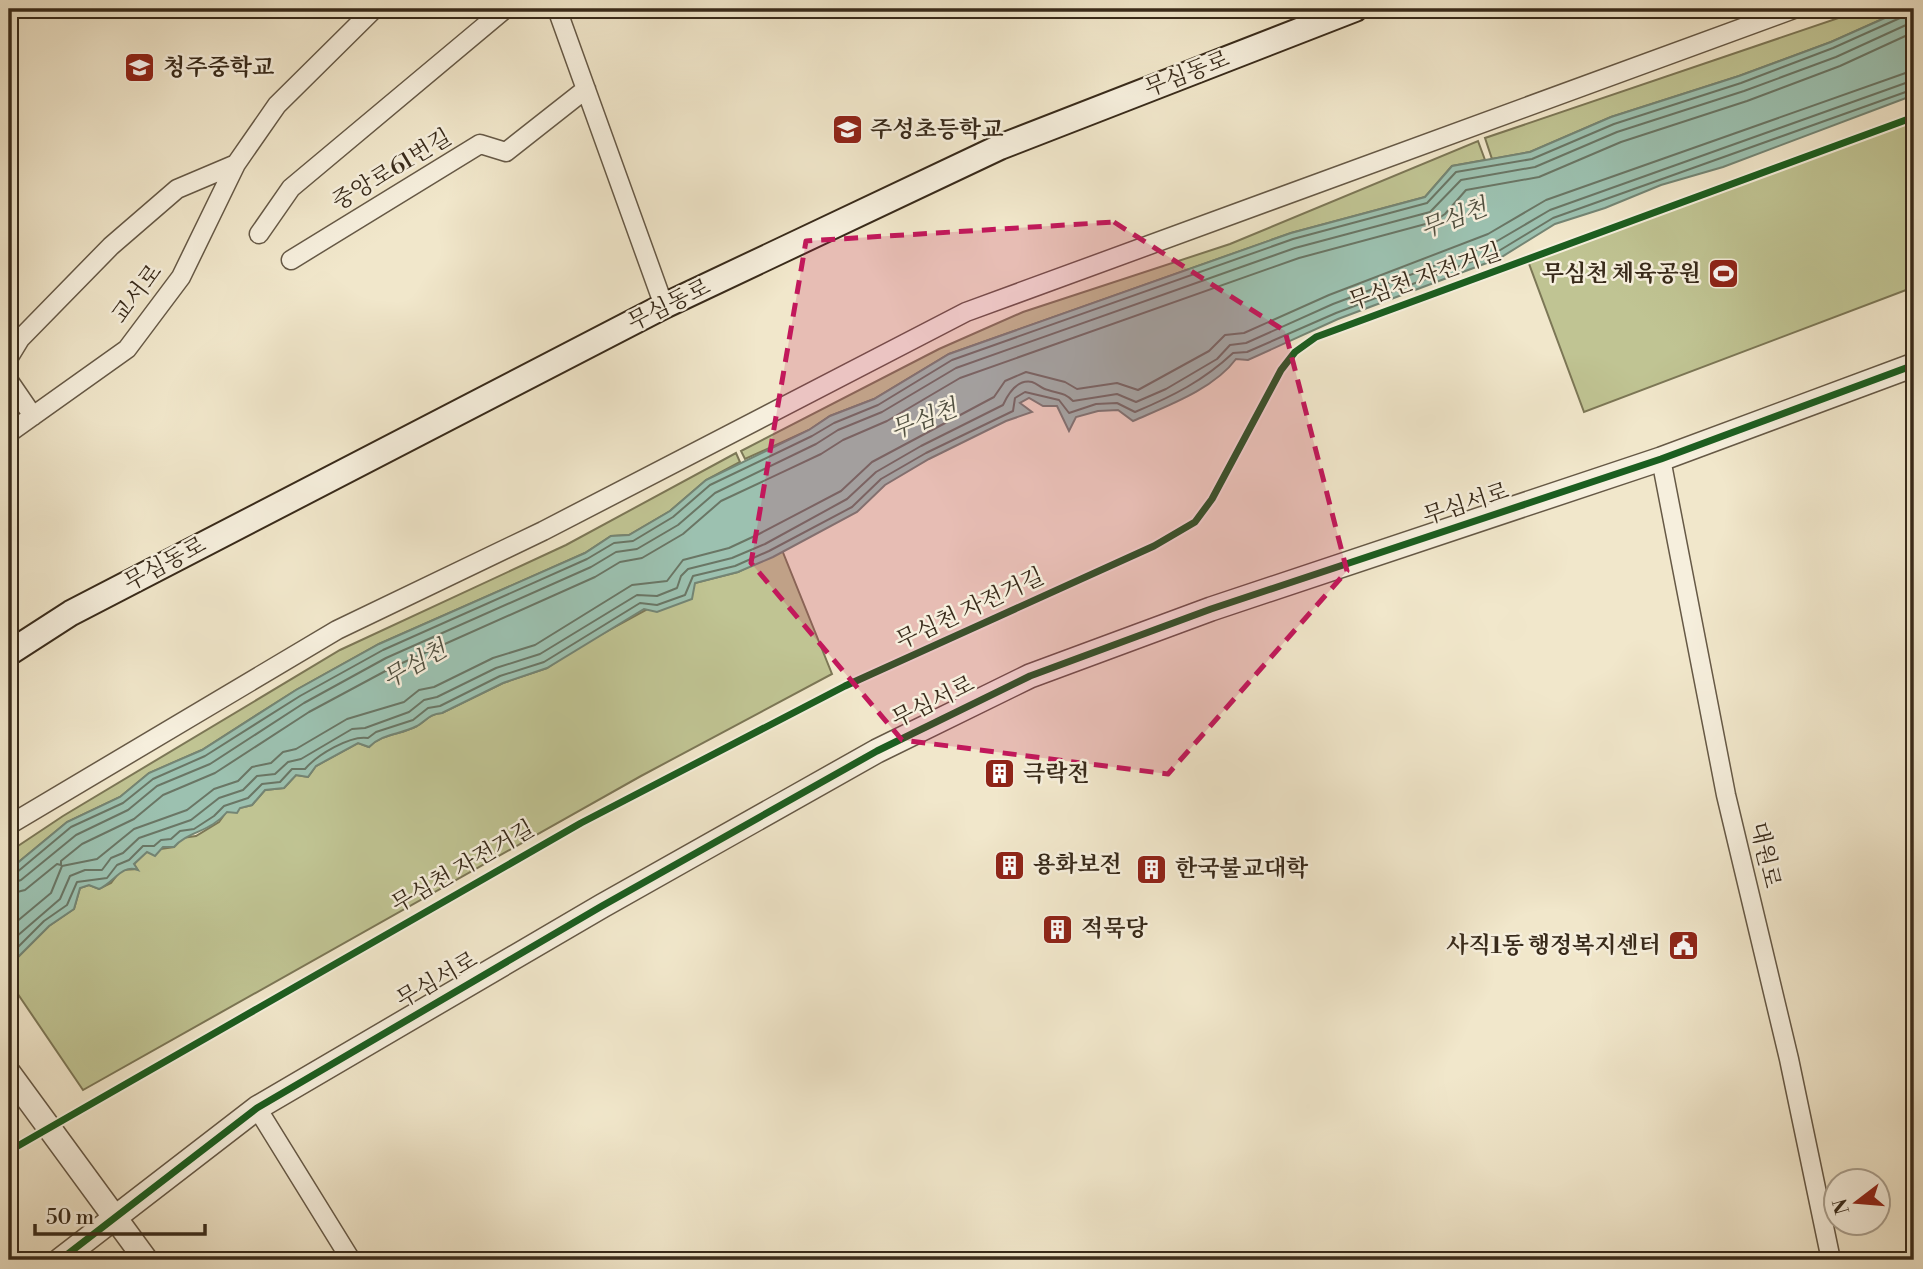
<svg xmlns="http://www.w3.org/2000/svg" width="1923" height="1269" viewBox="0 0 1923 1269" font-family="'Libre Bodoni','Noto Serif KR',serif">
  <style>
    .green { fill: #c0c493; stroke: #7c7756; stroke-width: 2 }
    .water { fill: #9cc1b0; stroke: #748574; stroke-width: 2 }
    .lines { fill: none; stroke-linecap: round; stroke-linejoin: round }
    .shore { stroke: #6a7665; stroke-width: 2 }
    .minor-casing { stroke: #665946; stroke-width: 21 }
    .tertiary-casing { stroke: #665946; stroke-width: 26 }
    .secondary-casing { stroke: #382a1a; stroke-width: 28 }
    .minor { stroke: #f6efdd; stroke-width: 18 }
    .tertiary { stroke: #f6efdd; stroke-width: 23 }
    .secondary { stroke: #f6efdd; stroke-width: 24 }
    .cycleway-casing { stroke: #f6efdd; stroke-width: 11 }
    .cycleway { stroke: #1b5e20; stroke-width: 7 }
    .marked { fill: #c2185b; fill-opacity: 0.2; stroke: #c2185b; stroke-width: 5; stroke-dasharray: 14 9; stroke-linejoin: round }
    .labels { text-anchor: middle; dominant-baseline: central; stroke-width: 5; stroke-linejoin: round; paint-order: stroke }
    .poi-label { font-size: 23px; font-weight: bold; fill: #382a1a; stroke: #f6efdd; text-anchor: start }
    .street-label { font-size: 23px; fill: #382a1a; stroke: #f6efdd }
    .water-label { font-size: 24px; font-style: italic; fill: #515040; stroke: #f6efdd }
  </style>
  <rect width="100%" height="100%" fill="#f1e7cb"/>
  <filter id="stains"><feTurbulence type="fractalNoise" baseFrequency=".00286" numOctaves="4"/><feColorMatrix values="0 0 0 0 .2 0 0 0 0 .09 0 0 0 0 .02 0 0 0 .5 -.17"/></filter>
  <radialGradient id="worn" r=".72"><stop offset=".6" stop-color="#630" stop-opacity="0"/><stop offset="1" stop-color="#630" stop-opacity=".3"/></radialGradient>
  <path class="green" d="M1865 9H1905L1831 42 1739 76 1611 117 1530 152 1492 159 1485 138Z
    M1914 117V287L1584 412 1528 261Z
    M1478 141 1485 160 1452 166 1425 197 1291 233 949 354 874 399 830 416 809 430 745 459 741 451 939 349 1023 312 1230 244Z
    M736 453 740 462 706 480 670 511 629 535 611 536 585 553 379 644 296 690 202 750 149 773 120 797 67 822 9 870V852L63 816 340 650 566 545Z
    M782 550 832 674 641 776 83 1090 9 981V966L49 926 74 909 80 888 89 885 99 889 111 883 121 870 137 869 134 864 147 851 174 847 182 838 196 836 219 822 227 811 252 805 265 790 284 788 296 775 308 777 316 766 358 743 369 747C383 733 400 735 417 726 427 720 429 714 442 713L503 683 547 668 578 647 695 583 738 572Z"/>
  <path class="water" d="M1905 9H1914V95L1723 167 1661 185 1605 208 1555 224 1500 258 1338 319 1248 360 1236 359C1214 389 1167 406 1133 421L1118 410 1098 411 1076 417 1069 431 1057 406H1043L1029 398 1020 403 1032 412 1006 421 929 459 885 485 857 512 773 557 738 572 695 583 692 599 657 612 644 609 547 668 503 683 442 713C429 714 427 720 417 726 400 735 383 733 369 747L358 743 316 766 308 777 296 775 284 788 265 790 252 805 240 808 237 813 227 812C211 832 188 831 174 847H163L155 856 147 852 134 864 138 870C121 864 115 882 99 889L89 885 80 888 74 909 49 926 9 966V870L67 822 120 797 149 773 202 750 296 690 379 644 585 553 611 536 629 535 670 511 706 480 809 430 830 416 874 399 949 354 1291 233 1425 197 1452 166 1530 152 1611 117 1739 76 1831 42Z"/>
  <g class="lines">
    <path class="shore" d="M9 875 16 873 71 827 123 803 153 779 205 756 300 696 383 650 587 559 614 543 633 541 673 517 710 485 812 436 834 423 878 405 952 360 1293 239 1427 203 1456 172 1532 159 1614 124 1741 83 1833 48 1900 18 1905 9
      M9 884 21 880 76 835 128 810 157 786 210 764 304 703 386 658 591 567 616 552 637 549 678 525 715 493 816 444 838 430 882 412 956 368 1295 248 1430 212 1461 180 1535 167 1617 132 1744 91 1836 57 1906 25 1912 18 1914 9
      M9 894 25 890 57 864 61 865V861L82 844 134 819 163 795 215 773 309 712 391 668 595 577 620 562 642 558 683 534 721 501 821 454 843 440 887 421 960 378 1299 258 1433 222 1445 214 1466 190 1539 177 1621 142 1747 101 1840 66 1914 32
      M9 928 51 893 62 866 97 859 134 829 187 810 214 789 238 781 252 767 271 763 283 752 296 749 347 719 404 702 419 690 434 687 493 658 535 645 632 585 667 581 683 560 729 548 759 534 841 491 872 462 994 397 1005 381 1026 372 1065 382 1077 389 1117 383 1138 390 1209 351 1225 335 1244 333 1329 295 1488 234 1546 200 1914 70
      M9 943 60 899 70 876 85 870H102L111 858 123 853 139 838 191 820 219 798 243 790 257 776 275 774 288 762 301 759 352 729 365 728 409 712 424 700 437 697 496 668 540 654 637 595 657 596 677 588 681 576 688 569 732 558 765 544 847 499 876 472 921 446 1003 405C1008 394 1017 379 1032 382 1038 384 1042 389 1048 390 1060 394 1064 392 1073 401L1117 394 1136 402 1166 389 1217 359 1230 345 1246 343 1333 304 1492 244 1550 210 1914 80
      M9 956 44 921 67 905 77 882 107 878 117 865 129 860 143 846H154L161 840 171 839 180 831 194 829 214 816 224 806 248 798 262 784 280 782 292 769H305C317 755 350 735 368 738L376 732 413 720 428 708 440 706 500 676 544 662 640 603 657 605 685 595 693 576 735 566 769 551 852 507 881 479 926 453 1013 411 1015 398 1025 392 1059 400 1069 413 1096 404 1117 403 1135 412C1173 396 1203 381 1233 353L1247 352 1336 313 1497 252 1553 218 1914 89"/>
    <defs>
      <path id="minor" d="M557 9 664 306
        M259 234 291 188 505 9
        M291 260 480 144 506 152 586 89
        M9 357 20 339 111 246 177 189 236 164
        M9 381 33 416
        M9 433 127 349 181 277 236 164 277 105 374 9
        M1661 459 1726 795 1789 1059 1831 1260
        M9 825 337 630 543 531 966 312 1794 9
        M257 1108 351 1260"/>
      <path id="tertiary" d="M9 1073 146 1260
        M60 1260 257 1108 602 906 877 751 1030 676 1211 609 1661 459 1914 365"/>
      <path id="secondary" d="M9 653 71 613 664 306 1000 147 1355 9"/>
    </defs>
    <use href="#minor" class="minor-casing"/>
    <use href="#tertiary" class="tertiary-casing"/>
    <use href="#secondary" class="secondary-casing"/>
    <use href="#minor" class="minor"/>
    <use href="#tertiary" class="tertiary"/>
    <use href="#secondary" class="secondary"/>
    <defs>
      <path id="cycleway" d="M9 1151 581 823 845 686 1154 546 1195 522 1212 499 1281 370 1295 352 1316 337 1914 117
        M60 1260 257 1108 602 906 877 751 1030 676 1211 609 1661 459 1914 365"/>
    </defs>
    <use href="#cycleway" class="cycleway-casing"/>
    <use href="#cycleway" class="cycleway"/>
  </g>
  <path class="marked" d="M1114 222 1285 331 1347 571 1168 774 902 740 751 563 806 241Z"/>
  <defs>
    <symbol id="school-square" viewBox="-11 -11 22 22"><rect x="-9" y="-9" width="18" height="18" rx="4" fill="#8f2418" stroke="#f6efdd"/><path d="M0-5L7-2L0 1L-7-2ZM-4 1L0 2.5L4 1V4Q0 6-4 4Z" fill="#fff"/></symbol>
    <symbol id="stadium-square" viewBox="-11 -11 22 22"><rect x="-9" y="-9" width="18" height="18" rx="4" fill="#8f2418" stroke="#f6efdd"/><path d="M0-5a6.5 5 0 1 0 0 10a6.5 5 0 1 0 0-10ZM-3.5-1.8h7v3.6h-7Z" fill="#fff"/></symbol>
    <symbol id="building-square" viewBox="-11 -11 22 22"><rect x="-9" y="-9" width="18" height="18" rx="4" fill="#8f2418" stroke="#f6efdd"/><path d="M-4-6H4V6H1V3H-1V6H-4ZM-2.5-4.3h1.7v1.8h-1.7ZM.8-4.3h1.7v1.8H.8ZM-2.5-1h1.7V.8h-1.7ZM.8-1h1.7V.8H.8Z" fill="#fff"/></symbol>
    <symbol id="civic-square" viewBox="-11 -11 22 22"><rect x="-9" y="-9" width="18" height="18" rx="4" fill="#8f2418" stroke="#f6efdd"/><path d="M-.6-6.5H3V-4.5H.6V-3L4-1V1h2V6H-6V1h2V-1L-.6-3ZM-1.2 2.5V6h2.4V2.5Z" fill="#fff"/></symbol>
  </defs>
  <g fill-rule="evenodd">
    <use href="#school-square" x="122" y="50" width="35" height="35"/>
    <use href="#school-square" x="830" y="112" width="35" height="35"/>
    <use href="#stadium-square" x="1706" y="256" width="35" height="35"/>
    <use href="#building-square" x="982" y="756" width="35" height="35"/>
    <use href="#building-square" x="992" y="848" width="35" height="35"/>
    <use href="#building-square" x="1134" y="852" width="35" height="35"/>
    <use href="#building-square" x="1040" y="912" width="35" height="35"/>
    <use href="#civic-square" x="1666" y="928" width="35" height="35"/>
  </g>
  <g class="labels">
    <g class="poi-label">
      <text x="163" y="68">청주중학교</text>
      <text x="870" y="130">주성초등학교</text>
      <text x="1701" y="274" text-anchor="end">무심천 체육공원</text>
      <text x="1023" y="774">극락전</text>
      <text x="1033" y="865">용화보전</text>
      <text x="1175" y="869">한국불교대학</text>
      <text x="1081" y="929">적묵당</text>
      <text x="1661" y="946" text-anchor="end">사직1동 행정복지센터</text>
    </g>
    <g class="street-label">
      <text transform="translate(1187 74) rotate(-21)">무심동로</text>
      <text transform="translate(392 170) rotate(-31)">중앙로61번길</text>
      <text transform="translate(1425 277) rotate(-19)">무심천 자전거길</text>
      <text transform="translate(137 294) rotate(-53)">교서로</text>
      <text transform="translate(669 305) rotate(-26)">무심동로</text>
      <text transform="translate(1466 504) rotate(-18)">무심서로</text>
      <text transform="translate(165 564) rotate(-28)">무심동로</text>
      <text transform="translate(970 609) rotate(-25)">무심천 자전거길</text>
      <text transform="translate(933 702) rotate(-26)">무심서로</text>
      <text transform="translate(1765 855) rotate(77)">대원로</text>
      <text transform="translate(463 867) rotate(-30)">무심천 자전거길</text>
      <text transform="translate(437 980) rotate(-30)">무심서로</text>
    </g>
    <g class="water-label">
      <text transform="translate(1454 219) rotate(-21)">무심천</text>
      <text transform="translate(924 420) rotate(-21)">무심천</text>
      <text transform="translate(415 665) rotate(-30)">무심천</text>
    </g>
  </g>
  <rect width="1923" height="1269" fill="none" stroke="#f1e7cb" stroke-width="35"/>
  <rect x="10" y="10" width="1902" height="1248" fill="none" stroke="#382a1a" stroke-width="3.5"/>
  <rect x="18" y="18" width="1888" height="1234" fill="none" stroke="#382a1a" stroke-width="2"/>
  <g transform="translate(1857 1202) rotate(254)"><circle r="33" fill="#f6efdd" stroke="#aaa08f" stroke-width="2"/>
  <path d="M0-5L12 26L0 18L-12 26Z" fill="#8f2418"/>
  <text y="-10" font-size="19" font-weight="bold" text-anchor="middle" fill="#382a1a">N</text>
  </g>
  <path d="M35 1224v10h170v-10" fill="none" stroke="#382a1a" stroke-width="3.5"/>
  <text x="46" y="1224" font-size="21" fill="#382a1a" stroke="#f6efdd" stroke-width="5" paint-order="stroke">50 m</text>
  <rect width="100%" height="100%" filter="url(#stains)"/>
  <rect width="100%" height="100%" fill="url(#worn)"/>
</svg>
